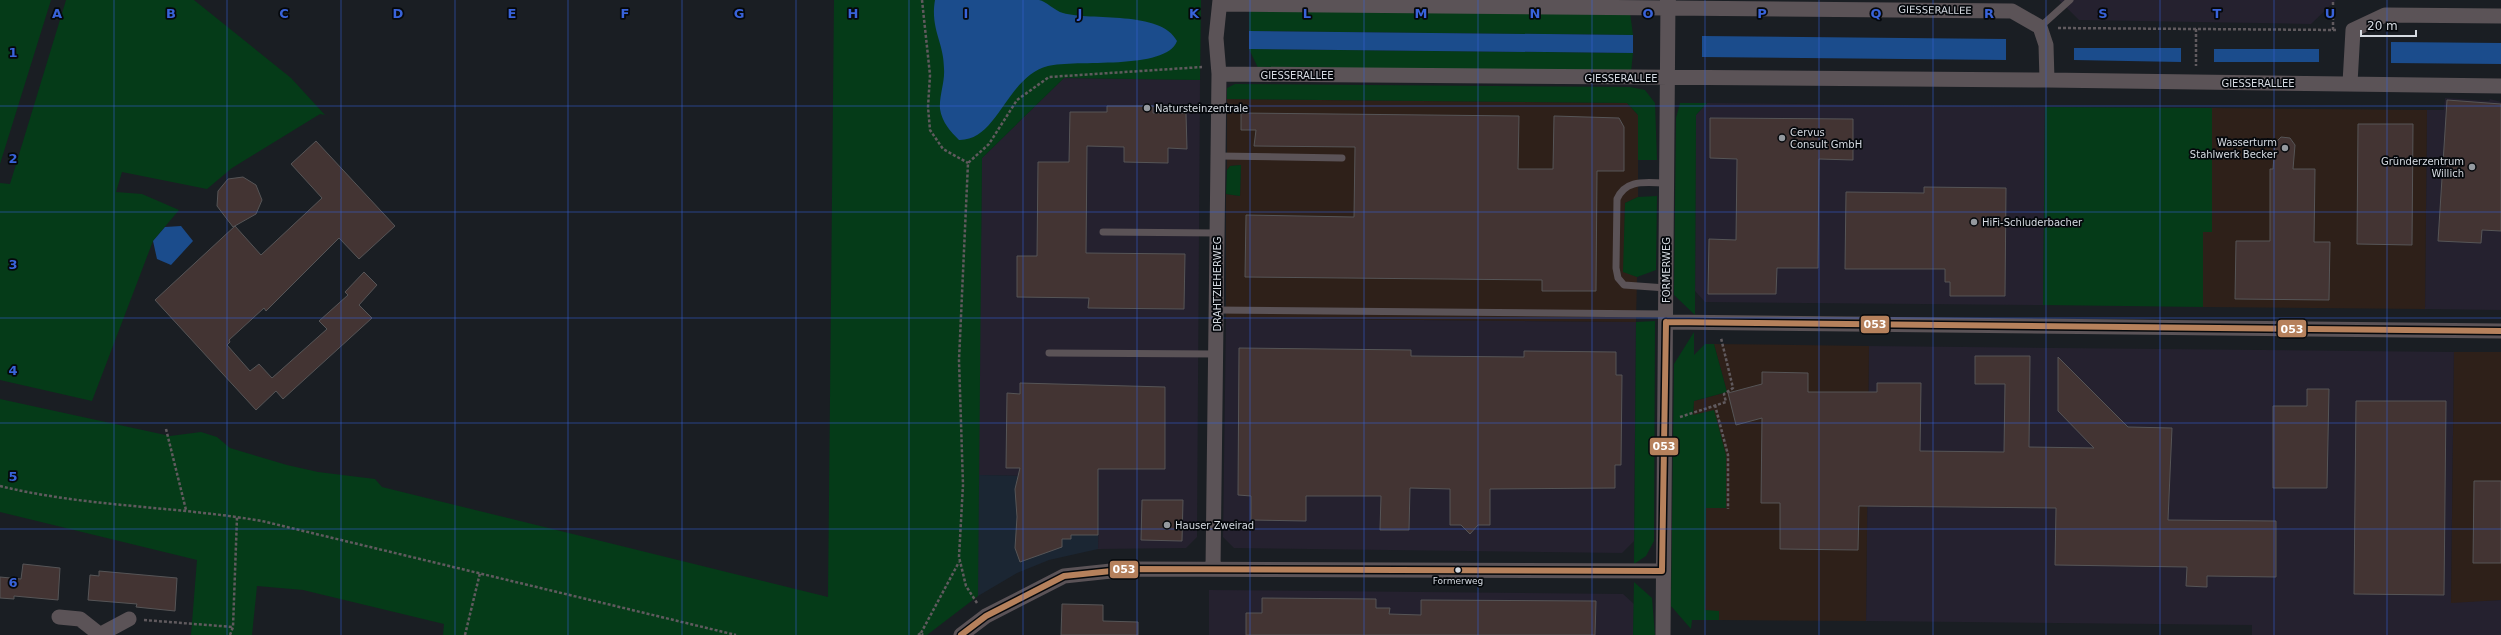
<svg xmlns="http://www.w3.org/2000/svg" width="2501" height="635" viewBox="0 0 2501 635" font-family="'DejaVu Sans',sans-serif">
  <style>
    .commercial { fill: #25212f }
    .industrial { fill: #2e2019 }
    .built { fill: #1b2633 }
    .green { fill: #053b18 }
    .water { fill: #1b4c8c }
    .building { fill: #433433; stroke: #565557 }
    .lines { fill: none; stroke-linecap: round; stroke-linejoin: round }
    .path { stroke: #605a5e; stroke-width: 2.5; stroke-dasharray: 3 2; stroke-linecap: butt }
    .service { stroke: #5b5357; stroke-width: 7 }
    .minor { stroke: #5b5357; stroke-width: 15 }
    .bus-1-casing { stroke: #05080c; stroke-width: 9 }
    .bus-1 { stroke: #b6815c; stroke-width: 6 }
    .grid { fill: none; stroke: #3963da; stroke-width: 1; stroke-opacity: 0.55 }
    .poi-dot { fill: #94999f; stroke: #05080c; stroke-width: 1.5 }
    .bus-dot { fill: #d6dbe2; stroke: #05080c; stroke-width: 1.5 }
    .labels { text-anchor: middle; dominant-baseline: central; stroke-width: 3.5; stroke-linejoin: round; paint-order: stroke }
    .bus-label { font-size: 9px; fill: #d6dbe2; stroke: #05080c }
    .street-label { font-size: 10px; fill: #d6dbe2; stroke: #05080c }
    .poi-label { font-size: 10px; fill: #d6dbe2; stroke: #05080c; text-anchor: start }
    .grid-label { font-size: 13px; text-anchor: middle; font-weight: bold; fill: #3963da; stroke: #05080c; stroke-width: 3.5; stroke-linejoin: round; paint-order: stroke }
    .line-badge { stroke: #05080c; stroke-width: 1.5 }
    .badge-label { font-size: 11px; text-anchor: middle; font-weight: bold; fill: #fff }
  </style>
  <rect width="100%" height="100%" fill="#1a1e23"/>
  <path class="commercial" d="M2059 0H2336L2311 24 2079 20Z
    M1064 78 1200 80 1197 537 1186 548 1098 549 1099 477 978 475 982 158Z
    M2445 98 2489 101 2490 99 2501 102V310L2425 309 2427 110H2444Z
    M1707 103 2045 107 2043 305 1705 302 1695 291 1696 115Z
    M1226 318 1636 322 1634 541 1622 553 1234 548 1223 537Z
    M1869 346 2454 352 2451 602 2501 600V635H2252V625L1866 621Z
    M1209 590 1623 594 1634 604 1633 635H1209Z"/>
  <path class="industrial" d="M1227 99 1627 103 1638 115V197L1625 203 1624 271 1637 277 1636 322 1226 318V194L1240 196 1241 165 1230 166 1227 170Z
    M2212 108 2427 110 2425 309 2203 307V232H2212Z
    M1714 344 1869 346 1866 621 1719 620V611H1705L1706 508 1693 416 1694 401 1727 392Z
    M2454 352H2501V600L2451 603Z"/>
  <path class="built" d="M978 475 1099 477 1098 549 1049 560 1017 573 978 596Z"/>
  <path class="green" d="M0 0H51L0 164Z
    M66 0H194L291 78 325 115 320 114 232 168 207 189 122 172 116 192 142 194 179 210 153 241 92 401 0 380V183L10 184Z
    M834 0H1201L1200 80 1064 78 982 158 978 596 927 635H443L444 624 303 590 257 586 252 635H191L197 560 0 512V399L170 436 201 432 217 437 230 448 287 465 318 472 375 479 382 487 828 597Z
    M1249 10 1630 12 1633 35 1249 31Z
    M1249 49 1633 53 1631 72 1259 70Z
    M1235 84 1630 87 1645 90 1655 103 1657 160H1638V115L1627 103 1227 99V88Z
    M1680 103H1707L1696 115 1695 315 1674 295 1676 118Z
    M2045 107 2212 108V232H2203V307L2043 305Z
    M1241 165 1240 196 1226 194 1227 170 1230 166Z
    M1657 196 1656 270 1637 277 1623 272 1625 203 1638 197Z
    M1655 321 1654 541 1646 556 1634 564 1636 322Z
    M1694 332V355L1705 344H1714L1727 392 1694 401 1693 415 1714 410 1726 455V508H1706L1705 610 1719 611V620H1692L1691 629 1671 606 1674 364Z
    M1634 582 1652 598 1655 635H1633Z"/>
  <path class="water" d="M935 0C967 0 1009 0 1039 0 1046 1 1055 11 1063 13 1091 21 1161 10 1177 41 1166 71 1075 59 1048 66 1006 77 998 141 959 140 950 131 942 122 940 109 939 96 945 82 944 69 944 42 930 29 935 0Z
    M1249 31 1633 35V53L1249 49Z
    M1702 36 2006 39V60L1702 57Z
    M2391 42 2501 43V64L2391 63Z
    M2074 48H2181V62L2074 60Z
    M2214 49H2319V62H2214Z
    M181 226 193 241 171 265 157 259 153 241 165 227Z"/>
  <path class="building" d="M2447 100 2501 104V231L2482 230 2481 243 2438 241Z
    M1107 106H1153V113H1186L1187 149 1168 148V163L1124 162V147L1087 146 1086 253 1185 254 1184 309 1088 308 1089 298 1017 297V256H1037L1038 162H1069L1070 112H1107Z
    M1241 113 1519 116 1518 169H1553L1554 116 1619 118 1624 127V171H1597L1596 291H1542V280L1245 277 1246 215 1354 217 1355 147 1254 146 1256 130H1241Z
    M1710 118 1853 119V160L1819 159 1818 268H1777L1776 294H1708L1709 239 1736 240 1737 159 1710 158Z
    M2358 124H2413L2412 245 2357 244Z
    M2281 137 2290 138 2295 145 2293 169H2315L2314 242H2330L2329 300 2235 299 2236 241H2270V169H2273L2275 143Z
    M316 141 395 226 359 259 339 238 266 311 264 308 229 340 230 342 227 345 250 371 259 364 272 378 327 329 319 321 348 295 345 292 364 272 377 285 359 305 372 318 283 399 276 391 256 410 155 300 235 226 261 255 322 198 291 164Z
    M243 177 256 185 262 200 256 214 233 227 217 206 218 191 228 179Z
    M1924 187 2006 188 2005 296H1950V282H1945V269H1845L1846 192 1924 193Z
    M1239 348 1411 350V356L1524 357V351L1616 352V375H1622L1621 465H1615V488L1490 489V525H1478L1470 534 1461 525H1450V489L1410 488 1409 530H1380L1381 496H1306V521L1251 520V496L1238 495Z
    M1975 356H2030L2029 447 2094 448 2058 411V357L2128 427 2172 428 2168 520 2276 521V577L2207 576V587L2186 586 2187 567 2055 565 2056 508 1859 506 1858 550 1780 549V503H1761L1762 418 1736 425 1728 393 1762 384V372L1808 373V392H1877V383H1921L1920 451 2004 452 2005 384H1975Z
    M1020 383 1165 387V469H1098V535H1071V539H1062V547L1020 562 1015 548 1017 517 1015 489 1020 468H1006L1007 393 1020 394Z
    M2307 389H2329L2327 488H2273V406H2307Z
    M2356 401H2446L2444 595 2354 594Z
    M2474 481H2501V563H2473Z
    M1142 500H1183L1182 541 1141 540Z
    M23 564 60 568 58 600 14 596V599L0 598V577L21 579Z
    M99 571 177 578 175 611 136 607 137 604 88 600 90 575 99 576Z
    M1262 598 1376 599V608H1390L1389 614 1421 615V600L1596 601 1595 635H1246V613H1262Z
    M1062 604 1103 605V621L1138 622V635H1061Z"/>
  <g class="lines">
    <path class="path" d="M922 0 930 75 928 107 930 130 943 149 968 163
      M2058 28 2337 30
      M2196 29V66
      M2333 30V0
      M1715 405 1728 455V509
      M1680 417 1726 402 1724 394 1733 388 1721 338
      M166 429 186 510
      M0 486C85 507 175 506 262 521L736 635
      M977 603 966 586 959 557 963 485 959 360 968 163 989 144 1017 100 1049 77 1202 67
      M144 620 233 627
      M921 633 959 562
      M230 635 233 627 237 517
      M465 635 480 573
      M918 635 921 633 923 635"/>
    <path class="service" d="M2040 27 2070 0
      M1218 156 1342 158
      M1103 232 1217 233
      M1666 288 1624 285 1618 278 1616 268 1617 199C1626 178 1647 183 1666 183
      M1216 310 1666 314
      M1049 353 1216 354"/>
    <path class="minor" d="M1220 4 2012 11 2040 27 2046 45 2047 80
      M1219 74 2047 80 2501 86
      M2350 83 2353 30 2385 15 2501 16
      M1666 322 2501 331
      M1213 569 1219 74 1216 38 1220 0
      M59 617 80 619 99 634
      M99 635 129 619
      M961 635 986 616 1064 576 1130 569 1662 571
      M1663 635 1668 0"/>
    <defs>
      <path id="bus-1" d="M1666 322 2501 331
        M1662 571 1666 322
        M961 635 986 616 1064 576 1130 569 1662 571"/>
    </defs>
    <use href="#bus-1" class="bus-1-casing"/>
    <use href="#bus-1" class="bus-1"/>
  </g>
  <path class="grid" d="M114 0V635M227 0V635M341 0V635M455 0V635M568 0V635M682 0V635M796 0V635M909 0V635M1023 0V635M1137 0V635M1250 0V635M1364 0V635M1478 0V635M1592 0V635M1705 0V635M1819 0V635M1933 0V635M2046 0V635M2160 0V635M2274 0V635M2387 0V635M0 106H2501M0 212H2501M0 318H2501M0 423H2501M0 529H2501"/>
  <g class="poi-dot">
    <circle cx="1147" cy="108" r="4"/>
    <circle cx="1782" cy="138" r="4"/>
    <circle cx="2285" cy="148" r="4"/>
    <circle cx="2472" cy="167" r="4"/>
    <circle cx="1974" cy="222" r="4"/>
    <circle cx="1167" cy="525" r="4"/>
  </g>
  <circle class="bus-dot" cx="1458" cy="570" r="3.5"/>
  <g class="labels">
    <g class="bus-label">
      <text x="1458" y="581">Formerweg</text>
    </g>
    <g class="street-label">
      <text transform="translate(1935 10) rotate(1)">GIESSERALLEE</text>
      <text x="1297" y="75">GIESSERALLEE</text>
      <text x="1621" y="78">GIESSERALLEE</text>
      <text x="2258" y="83">GIESSERALLEE</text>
      <text transform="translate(1666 270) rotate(-90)">FORMERWEG</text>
      <text transform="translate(1217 284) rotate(-90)">DRAHTZIEHERWEG</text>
    </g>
    <g class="poi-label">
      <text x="1155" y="108">Natursteinzentrale</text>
      <text x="1790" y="132">Cervus<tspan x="1790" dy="12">Consult GmbH</tspan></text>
      <text x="2277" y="142" text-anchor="end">Wasserturm<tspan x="2277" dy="12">Stahlwerk Becker</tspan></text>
      <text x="2464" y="161" text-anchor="end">Gründerzentrum<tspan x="2464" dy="12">Willich</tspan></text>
      <text x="1982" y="222">HiFi-Schluderbacher</text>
      <text x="1175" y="525">Hauser Zweirad</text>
    </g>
  </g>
  <g class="grid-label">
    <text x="57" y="18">A</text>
    <text x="171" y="18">B</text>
    <text x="284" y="18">C</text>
    <text x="398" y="18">D</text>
    <text x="512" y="18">E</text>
    <text x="625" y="18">F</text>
    <text x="739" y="18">G</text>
    <text x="853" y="18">H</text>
    <text x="966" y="18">I</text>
    <text x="1080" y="18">J</text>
    <text x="1194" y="18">K</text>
    <text x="1307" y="18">L</text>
    <text x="1421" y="18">M</text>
    <text x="1535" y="18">N</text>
    <text x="1648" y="18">O</text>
    <text x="1762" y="18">P</text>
    <text x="1876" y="18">Q</text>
    <text x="1989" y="18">R</text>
    <text x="2103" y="18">S</text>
    <text x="2217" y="18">T</text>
    <text x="2330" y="18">U</text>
    <text x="13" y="57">1</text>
    <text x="13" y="163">2</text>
    <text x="13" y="269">3</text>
    <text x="13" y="375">4</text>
    <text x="13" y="481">5</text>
    <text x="13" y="587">6</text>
  </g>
  <g class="line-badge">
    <rect x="1860" y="315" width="30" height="19" rx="4" fill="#b6815c"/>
    <rect x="2277" y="319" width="30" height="19" rx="4" fill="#b6815c"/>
    <rect x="1649" y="437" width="30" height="19" rx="4" fill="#b6815c"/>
    <rect x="1109" y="560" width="30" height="19" rx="4" fill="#b6815c"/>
  </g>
  <g class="badge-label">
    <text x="1875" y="328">053</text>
    <text x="2292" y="333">053</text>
    <text x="1664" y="450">053</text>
    <text x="1124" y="573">053</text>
  </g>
  <path d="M2361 30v6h55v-6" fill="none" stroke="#d6dbe2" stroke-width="2"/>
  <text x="2367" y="30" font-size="12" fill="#d6dbe2" stroke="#05080c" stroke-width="3" paint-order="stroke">20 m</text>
</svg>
